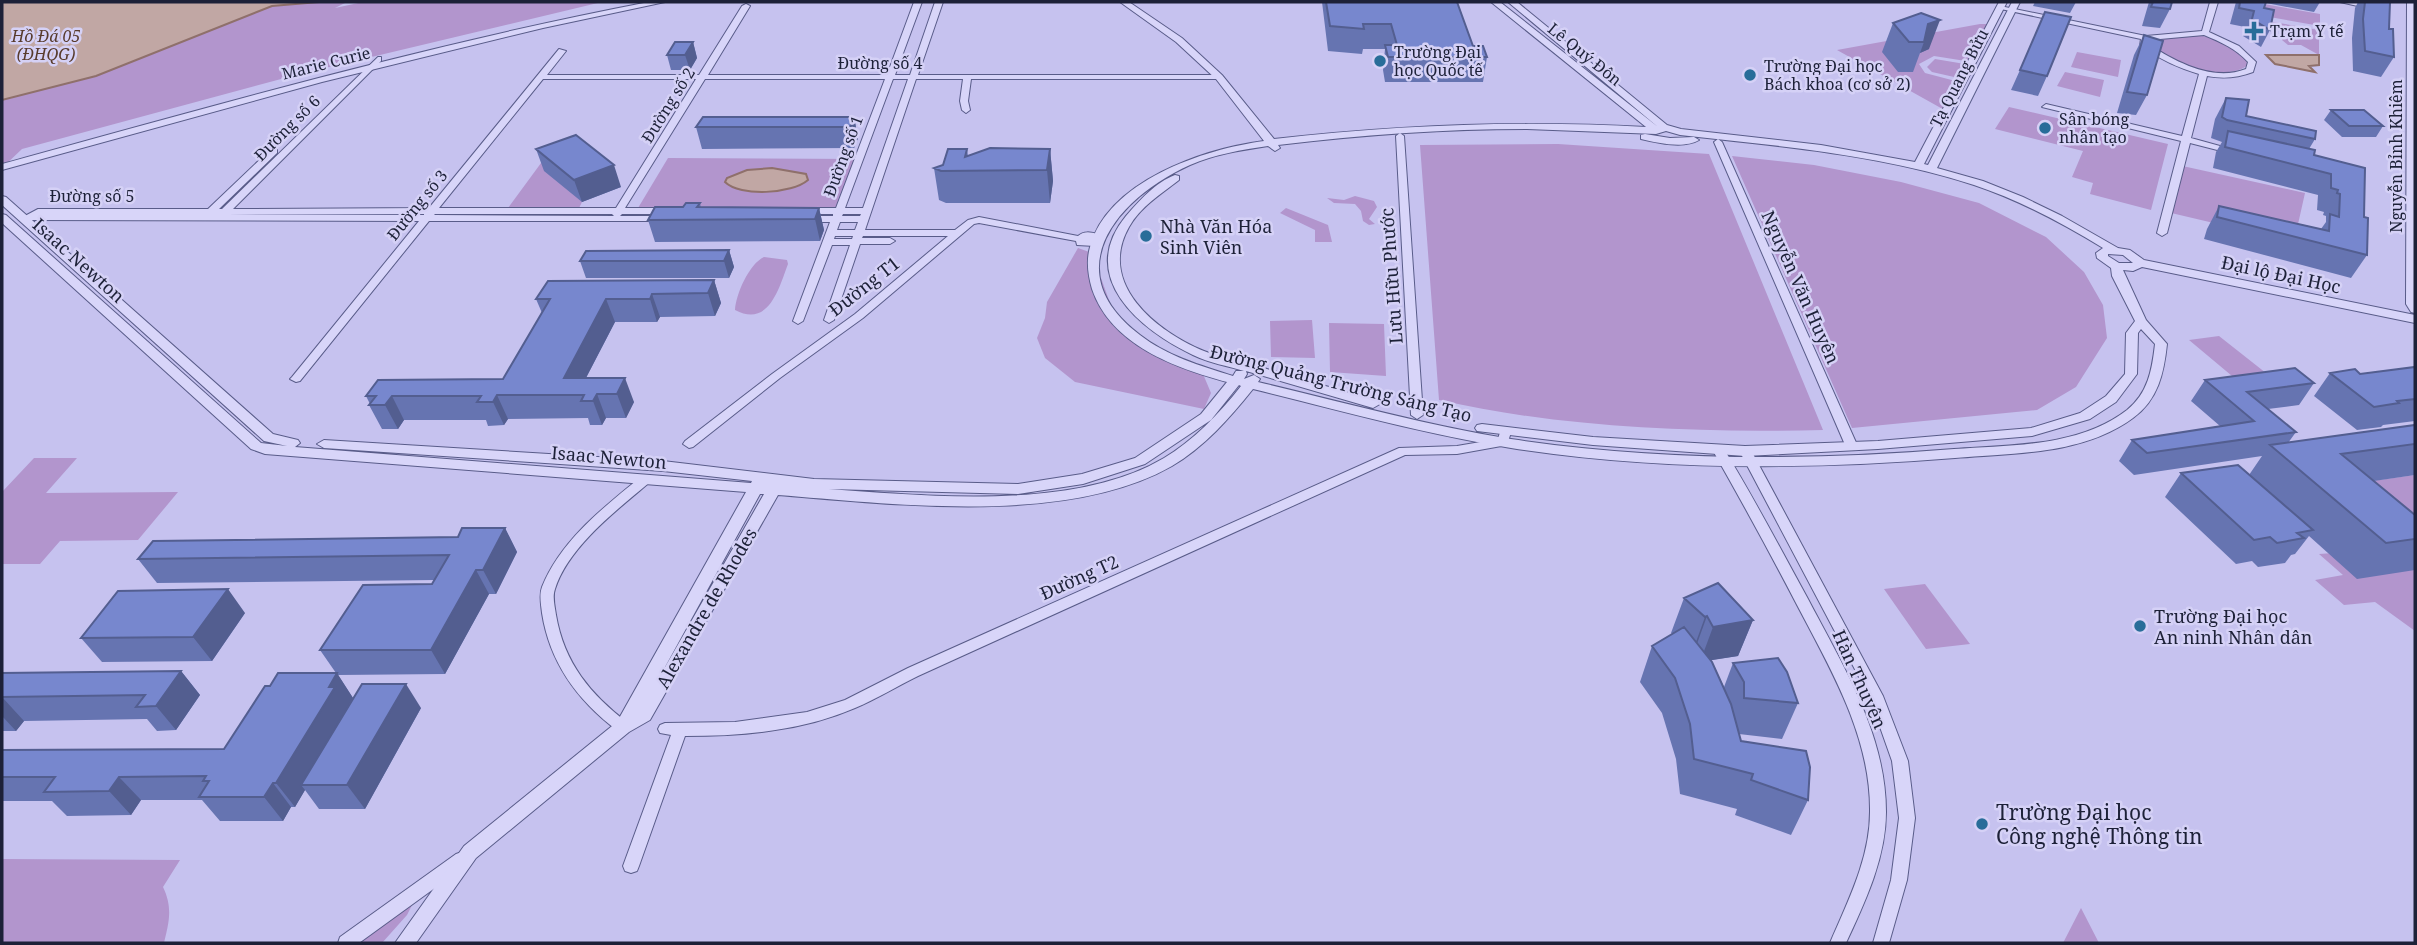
<svg xmlns="http://www.w3.org/2000/svg" width="2417" height="945" viewBox="0 0 2417 945" font-family="'Noto Serif',serif">
  <style>
    .green { fill: #b295cd }
    .water { fill: #c1a7a4; stroke: #8f706b; stroke-width: 2 }
    .lines { fill: none; stroke-linecap: round; stroke-linejoin: round }
    .minor-casing { stroke: #595c89; stroke-width: 2 }
    .tertiary-casing { stroke: #595c89; stroke-width: 2 }
    .minor { fill: #d8d5f9; fill-rule: evenodd }
    .tertiary { fill: #d8d5f9; fill-rule: evenodd }
    .wall { fill: #6674b1 }
    .shaded-wall { fill: #535e90 }
    .building { fill: #7787ce; stroke: #535e90; stroke-width: 2 }
    .poi-dot { fill: #286d99; stroke: #d5d1f6; stroke-width: 2.5 }
    .labels { text-anchor: middle; dominant-baseline: central; stroke-width: 5; stroke-linejoin: round; paint-order: stroke }
    .far-poi-label { font-size: 16px; fill: #1d2138; stroke: #d5d1f6; text-anchor: start }
    .far-water-label { font-size: 16px; font-style: italic; fill: #583b2c; stroke: #d5d1f6 }
    .far-street-label { font-size: 16px; fill: #1d2138; stroke: #d5d1f6 }
    .poi-label { font-size: 18px; fill: #1d2138; stroke: #d5d1f6; text-anchor: start }
    .street-label { font-size: 18px; fill: #1d2138; stroke: #d5d1f6 }
    .near-poi-label { font-size: 21px; fill: #1d2138; stroke: #d5d1f6; text-anchor: start }
  </style>
  <rect width="100%" height="100%" fill="#c6c2ef"/>
  <path class="green" d="M319 2H347L335 8 363 2H602L296 75 22 149 2 168V100L96 76 272 6Z
    M2264 4 2320 14V26L2264 16Z
    M2262 20 2319 30V55L2301 45H2288L2282 40 2283 26 2263 22Z
    M1980 24H1993L1972 62 1934 56 1919 64 1925 73 1963 83 1948 112 1837 50Z
    M2189 34C2212 37 2239 41 2248 65 2228 81 2178 69 2160 52 2157 49 2154 42 2152 37Z
    M2077 52 2121 60 2118 77 2071 67Z
    M1935 59 1971 65 1963 79 1932 72 1927 67Z
    M2065 72 2104 80 2100 97 2057 86Z
    M2009 107 2168 144 2151 210 2090 194 2093 183 2072 177 2083 151 1995 129Z
    M555 144H588L583 157 582 202 579 208H508Z
    M1558 144 1709 154 1823 430C1695 433 1563 428 1439 400L1420 145Z
    M1732 156 1814 165 1901 182 1979 203 2046 237 2084 272 2103 305 2107 338 2076 387 2037 410 1852 428Z
    M668 158 860 159 839 207 638 208Z
    M2178 165 2305 193 2294 242 2167 212Z
    M1355 196 1374 201 1377 207 1369 219 1375 224 1369 225 1363 221 1361 211 1355 204 1334 203 1327 198 1344 200Z
    M1286 208 1328 225 1332 242H1315V230L1280 213Z
    M1078 248 1092 253 1114 314 1144 342 1203 374 1211 393 1204 409 1075 382 1045 358 1037 338 1045 318 1047 302Z
    M764 257 787 260 788 264C779 288 769 328 735 310 736 294 749 264 764 257Z
    M1312 320 1315 358 1271 357 1270 321Z
    M1329 323 1384 324 1386 376 1330 372Z
    M2219 336 2271 377 2238 381 2189 340Z
    M34 458H77L46 493 178 492 138 540 60 541 40 564H2V492Z
    M2415 475V551L2391 555 2314 489Z
    M2348 552 2415 558V631L2375 602 2344 605 2315 580 2343 575 2319 554Z
    M1925 584 1970 644 1926 649 1884 589Z
    M2 859 180 860 163 887C173 908 169 922 164 943H2Z
    M414 901 407 915 382 943H355Z
    M2081 908 2099 943H2063Z"/>
  <path class="water" d="M2 2H319L272 6 96 76 2 100Z
    M2266 55H2319V65L2309 66 2315 72 2275 64Z
    M772 168 806 174 808 180C792 194 740 197 725 182L727 178 747 170Z"/>
  <g class="lines">
    <defs>
      <path id="minor" d="M914 2H922L895 75H910L935 2H943L918 75H1219L1223 77 1219 79H971L968 101 970 110 966 113 962 110 960 101 963 79H916L865 230H955L968 220 979 217 1078 236C1084 231 1090 232 1097 234L1101 240 1095 246 1077 245 1076 241 979 223 974 224 863 318 780 378 693 447 689 448 683 444 685 441 772 374 855 314 948 236H863L862 238H890L895 241 890 244H860L834 320 829 323 824 320 850 245H832L803 321 798 324 793 321 830 222H805L800 219 805 216H833V214H804L799 211 804 208H836L885 79H705L625 208H667L672 211 667 214H622L620 216H664L669 219 667 221H429L300 381 296 382 290 379 292 377 419 221 28 220 23 217 38 209H208L271 149H277V153L219 209H222L378 57H381V61L233 209 429 208 559 49 566 51 547 75H699L742 6 746 4 750 6 708 75H887ZM543 79H696L616 208H439ZM893 79H908L863 208H845ZM424 214V215H227ZM435 214H612L614 216 434 215ZM843 214H861L860 216H842ZM840 222H858L855 230H837ZM835 236H853L852 239H834Z
        M2210 2H2218L2209 32 2239 46 2256 62 2253 72C2237 78 2224 79 2207 76L2191 138 2238 151 2233 154 2190 143 2167 233 2162 236 2157 233 2181 141 2042 107 2046 104 2182 136 2199 74C2178 68 2158 58 2140 46L2141 39 1996 8 2000 6 2146 36 2202 31ZM2204 35C2221 42 2236 49 2248 62L2246 69C2213 82 2175 62 2147 43L2149 40Z
        M2340 2H2355L2375 7 2371 9Z
        M1400 133 1404 136 1423 415 1417 419 1411 415 1396 136Z
        M1718 139 1722 142 1858 447 1856 450H1848L1846 447 1714 142Z
        M1505 428 1511 432 1507 445 1457 454 1405 455 918 676C897 686 877 699 855 708 802 731 743 736 685 736L639 866 637 871 631 873 625 871 623 866 671 735 660 733 658 729 660 725 665 723 735 722 807 712 845 700 908 668 1399 448 1457 446 1498 439 1501 429Z
        M1718 445 1722 446C1753 496 1780 548 1808 599 1843 666 1886 734 1886 812 1886 858 1865 902 1846 943H1830C1848 901 1870 858 1870 812 1871 736 1830 668 1796 603 1769 551 1741 500 1712 449Z
        M1746 448 1752 452 1883 696 1908 761 1915 818 1907 880 1889 943H1873L1891 880 1899 818 1892 761 1869 696 1740 452Z
        M646 475 650 476 652 479 650 482C618 509 568 547 555 589 552 597 555 607 556 615 564 663 591 695 628 723L630 727 628 731 623 733 618 731C578 701 550 664 542 613 541 604 539 595 542 587 561 540 604 507 642 476Z
        M462 852 468 854 470 859 468 864 359 943H338L340 937 456 854Z"/>
      <path id="tertiary" d="M649 2H665L543 28 322 82 2 170V164C216 105 430 44 649 2Z
        M1120 2H1129L1182 38 1222 75 1274 139C1398 125 1521 120 1646 127L1491 2H1500L1658 127 1508 2H1517L1667 125 1681 129 1821 145 1915 162 1999 2H2007L1924 164 1928 165 2012 2H2020L1937 168 1983 181 2023 197 2062 216 2118 248 2130 250 2144 260 2415 315V323L2142 267 2133 271 2123 270 2146 320 2167 344C2164 373 2158 400 2133 418 2083 455 2014 453 1955 458 1807 470 1658 471 1511 448 1424 434 1339 410 1253 389 1230 418 1204 447 1172 466 1067 526 894 504 778 495L650 720 629 732 476 858 416 943H395L464 846 617 722 746 492 265 454 251 449 2 223V214L6 215 261 443 287 446 264 441 2 205V196L6 197 273 434 298 440 300 443 295 447 751 483 752 481 663 471 324 448 317 444 324 440 663 461 814 479 1018 484 1082 474 1135 458 1201 414 1227 382C1175 368 1111 345 1092 289 1088 275 1086 261 1090 247 1108 181 1204 149 1264 141L1216 79 1176 42ZM1527 129 1656 134 1666 131 1680 135C1778 146 1879 154 1974 185 2019 200 2062 223 2103 248L2096 253 2097 258 2111 268 2112 276 2135 321 2126 333 2125 374 2106 396 2080 413 2031 428 1878 441 1745 446 1593 437 1482 424 1477 425 1475 428 1477 431 1593 445 1745 456 1878 449 2032 436 2090 419 2116 402 2137 374 2138 333 2141 329 2155 344C2152 370 2148 393 2127 410 2079 447 2011 445 1954 449 1806 461 1658 461 1511 439 1426 425 1342 402 1258 382L1260 379 1254 375 1244 379 1247 374 1246 371 1373 408 1380 404 1378 401C1338 390 1299 378 1260 367 1241 362 1221 358 1204 351 1156 331 1097 284 1129 227 1140 207 1161 194 1179 180V176L1175 175C1156 182 1139 201 1126 216 1076 277 1140 330 1193 355 1209 363 1228 366 1244 371H1236L1233 376C1201 366 1167 356 1140 335 1055 271 1117 198 1190 165 1215 154 1242 150 1268 146L1275 151 1280 148 1278 145C1361 135 1443 129 1527 129ZM2108 254 2123 255 2133 263H2119L2108 256ZM1239 385 1241 386C1219 414 1194 440 1164 458 1075 511 928 496 829 489L1018 494 1083 484 1145 464 1211 420ZM760 494H764L660 676Z
        M2407 2H2415V313L2411 312 2406 304Z
        M1645 134 1670 138 1694 137 1699 140C1684 149 1658 143 1641 139V135Z"/>
    </defs>
    <use href="#minor" class="minor-casing"/>
    <use href="#tertiary" class="tertiary-casing"/>
    <use href="#minor" class="minor"/>
    <use href="#tertiary" class="tertiary"/>
  </g>
  <path class="wall" d="M1322 2H1457L1473 46 1487 57 1483 82H1385L1383 70 1385 49H1363L1362 54 1328 51Z
    M2035 2H2076L2070 13 2033 6Z
    M2149 2H2172L2170 9 2160 28 2142 26Z
    M2236 2H2320L2314 12 2266 3 2264 8 2270 30 2261 47 2243 36 2245 27 2230 24Z
    M2358 2H2390L2389 29 2394 57 2381 77 2353 71 2352 38 2355 8Z
    M1921 13 1929 49 1920 53 1913 72H1898L1882 52 1893 23Z
    M2144 35 2147 95 2136 115 2117 113 2134 55Z
    M693 42 697 58 690 70H671L667 55Z
    M2020 70 2047 76 2038 96 2011 90Z
    M2226 98 2246 116 2315 139 2309 149 2314 155 2365 168 2364 217 2367 255 2351 278 2204 239 2207 229 2219 206 2321 229 2326 222V216L2323 215 2324 212 2317 210 2318 195 2213 168 2216 152 2222 142 2211 138 2215 119Z
    M2331 110 2383 126 2376 137H2342L2324 120Z
    M854 117 858 138 854 148 702 149 696 127Z
    M536 149 621 187 582 202 544 171Z
    M967 149 968 156 1050 149 1053 181 1050 203H946L939 200 934 168 943 165Z
    M700 203 701 208H819L824 230 820 241 655 242 648 220Z
    M729 250 734 267 729 278H586L580 261Z
    M714 280 721 303 715 316 660 317 657 322H615L586 378 634 402 626 418H606L602 425H590L588 418 508 419 504 425 488 426 486 420H404L398 429H382L369 405 370 404 366 396 503 379 542 313 536 299Z
    M2415 367V421L2383 425 2381 427 2357 430 2314 396 2330 373 2360 374Z
    M2205 380 2314 383 2299 405 2268 409 2296 432 2288 443 2415 425V475L2374 481 2415 515V570L2357 579 2309 536 2295 554 2291 555 2285 563 2258 567 2252 561 2236 564 2165 497 2181 473 2249 475 2262 456 2134 475 2119 461 2132 440 2220 426 2191 401Z
    M505 528 517 552 496 594H489L445 674 338 675 353 698 348 706 421 708 365 809H319L305 790 295 807H291L283 821H220L202 800H141L131 815 67 816 52 801H2V750L224 749 270 686 336 673 320 650 432 584 435 580 157 583 138 559 458 537Z
    M1684 598 1753 620 1738 656 1711 660 1724 687 1733 663 1798 703 1782 739 1739 734 1741 741 1808 800 1791 835 1735 815 1737 809 1680 794 1676 759 1662 713 1640 682 1652 646 1672 634 1671 633Z
    M245 613 212 661 102 662 81 638Z
    M181 671 200 695 176 730 157 731 147 719 24 721 16 731H2V673Z"/>
  <path class="shaded-wall" d="M1940 20 1929 49 1920 53 1924 42 1928 24Z
    M693 42 697 58 690 70 685 55Z
    M854 117 858 138 854 148 850 127Z
    M1050 149 1053 181 1050 203 1047 170Z
    M614 165 621 187 582 202 574 180Z
    M819 208 824 230 820 241 815 219Z
    M729 250 734 267 729 278 724 261Z
    M714 280 721 303 715 316 708 293Z
    M652 294 660 317 657 322 650 299Z
    M606 299 615 322 577 395 564 378Z
    M625 378 634 402 626 418 617 394Z
    M597 394 606 418 602 425 593 401Z
    M497 395 508 419 504 425 493 402Z
    M392 396 404 420 398 429 385 405Z
    M505 528 517 552 496 594 483 570Z
    M476 570 489 594 445 674 431 650Z
    M228 589 245 613 212 661 193 637Z
    M1707 616 1694 652 1692 653 1705 617Z
    M1753 620 1738 656 1700 662 1713 627Z
    M181 671 200 695 176 730 156 706Z
    M337 673 353 698 301 785 305 790 295 807 276 783Z
    M406 684 421 708 365 809 347 785Z
    M2 697 24 721 16 731 2 716Z
    M119 777 141 800 131 815 109 791Z
    M273 783 291 807 283 821 264 797Z"/>
  <path class="building" d="M1326 2H1457L1473 46H1483L1487 57H1388L1385 45H1397L1391 24H1363L1364 29 1330 26Z
    M2153 2H2172L2170 9 2151 7Z
    M2240 2H2266L2264 8 2274 10 2270 30 2252 19 2254 11 2239 8Z
    M2365 2H2390L2389 29H2393L2394 57 2365 51 2363 19Z
    M2045 12 2071 17 2047 76 2020 70Z
    M1921 13 1940 20 1928 24 1924 42H1909L1893 23Z
    M2144 35 2163 41 2147 95 2127 92Z
    M675 42H693L685 55H667Z
    M2226 98 2249 100 2246 116 2316 131 2315 139 2227 120 2222 117Z
    M2331 110H2364L2383 126H2349Z
    M703 117H854L850 127H696Z
    M2228 131 2315 150 2314 155 2365 168 2364 217 2368 218 2367 255 2217 217 2219 206 2329 231 2330 214 2339 217 2340 194 2337 193 2338 190 2331 188V174L2225 147Z
    M576 135 614 165 574 180 536 149Z
    M990 148 1050 149 1047 170 941 171 934 168 943 165 948 149H967L965 157Z
    M686 203H700L697 207 819 208 815 219 648 220 655 207H683Z
    M729 250 724 261H580L586 251Z
    M714 280 708 293 652 294 650 299H606L564 378H625L617 394H597L593 401H581L584 395H497L493 402H477L481 396H392L385 405H369L376 396H366L378 380 503 379 550 299H536L548 281Z
    M2415 367V399L2397 401 2399 403 2374 407 2330 373 2355 369 2360 374Z
    M2295 368 2314 383 2247 392 2296 432 2147 453 2132 440 2254 421 2205 380Z
    M2415 425V444L2341 454 2415 515V539L2386 543 2270 445Z
    M2238 465 2313 530 2297 533 2304 538 2277 543 2270 537 2254 540 2181 473Z
    M462 528H505L483 570H476L431 650H320L363 585 432 584 449 555 138 559 153 541 458 537Z
    M1718 583 1753 620 1713 627 1707 616 1705 617 1684 598Z
    M228 589 193 637 81 638 118 591Z
    M1684 627 1712 662 1731 704 1741 741 1806 751 1810 767 1808 800 1751 780 1753 774 1694 759 1690 724 1675 678 1652 646Z
    M1778 658 1787 672 1798 703 1744 698V682L1733 663Z
    M181 671 156 706 136 707 145 695 2 697V673Z
    M278 673H337L329 687H335L276 783H273L264 797H199L209 781H203L206 776 119 777 109 791 44 792 55 777H2V750L224 749 265 686H270Z
    M362 684H406L347 785H301Z"/>
  <g class="poi-dot">
    <path d="M2250.5 20.5h7v7h7v7h-7v7h-7v-7h-7v-7h7z"/>
    <circle cx="1380" cy="61" r="7"/>
    <circle cx="1750" cy="75" r="7"/>
    <circle cx="2045" cy="128" r="7"/>
    <circle cx="1146" cy="236" r="7"/>
    <circle cx="2140" cy="626" r="7"/>
    <circle cx="1982" cy="824" r="7"/>
  </g>
  <g class="labels">
    <g class="far-poi-label">
      <text x="2270" y="31">Trạm Y tế</text>
      <text x="1394" y="52">Trường Đại<tspan x="1394" dy="18">học Quốc tế</tspan></text>
      <text x="1764" y="66">Trường Đại học<tspan x="1764" dy="18">Bách khoa (cơ sở 2)</tspan></text>
      <text x="2059" y="119">Sân bóng<tspan x="2059" dy="18">nhân tạo</tspan></text>
    </g>
    <g class="far-water-label">
      <text x="46" y="36">Hồ Đá 05<tspan x="46" dy="18">(ĐHQG)</tspan></text>
    </g>
    <g class="far-street-label">
      <text transform="translate(1585 54) rotate(39)">Lê Quý Đôn</text>
      <text transform="translate(326 63) rotate(-14)">Marie Curie</text>
      <text x="880" y="63">Đường số 4</text>
      <text transform="translate(1959 78) rotate(-63)">Tạ Quang Bửu</text>
      <text transform="translate(668 105) rotate(-58)">Đường số 2</text>
      <text transform="translate(287 128) rotate(-45)">Đường số 6</text>
      <text transform="translate(843 156) rotate(-70)">Đường số 1</text>
      <text transform="translate(2396 156) rotate(-90)">Nguyễn Bỉnh Khiêm</text>
      <text x="92" y="196">Đường số 5</text>
      <text transform="translate(417 205) rotate(-51)">Đường số 3</text>
    </g>
    <g class="poi-label">
      <text x="1160" y="226">Nhà Văn Hóa<tspan x="1160" dy="21">Sinh Viên</tspan></text>
      <text x="2154" y="616">Trường Đại học<tspan x="2154" dy="21">An ninh Nhân dân</tspan></text>
    </g>
    <g class="street-label">
      <text transform="translate(79 260) rotate(42)">Isaac Newton</text>
      <text transform="translate(2281 274) rotate(12)">Đại lộ Đại Học</text>
      <text transform="translate(1391 276) rotate(-94)">Lưu Hữu Phước</text>
      <text transform="translate(864 286) rotate(-38)">Đường T1</text>
      <text transform="translate(1801 287) rotate(66)">Nguyễn Văn Huyên</text>
      <text transform="translate(1341 383) rotate(14)">Đường Quảng Trường Sáng Tạo</text>
      <text transform="translate(609 457) rotate(5)">Isaac Newton</text>
      <text transform="translate(1079 577) rotate(-24)">Đường T2</text>
      <text transform="translate(706 608) rotate(-60)">Alexandre de Rhodes</text>
      <text transform="translate(1860 679) rotate(66)">Hàn Thuyên</text>
    </g>
    <g class="near-poi-label">
      <text x="1996" y="812">Trường Đại học<tspan x="1996" dy="24">Công nghệ Thông tin</tspan></text>
    </g>
  </g>
  <rect width="2417" height="945" fill="none" stroke="#1d2138" stroke-width="7"/>
</svg>
